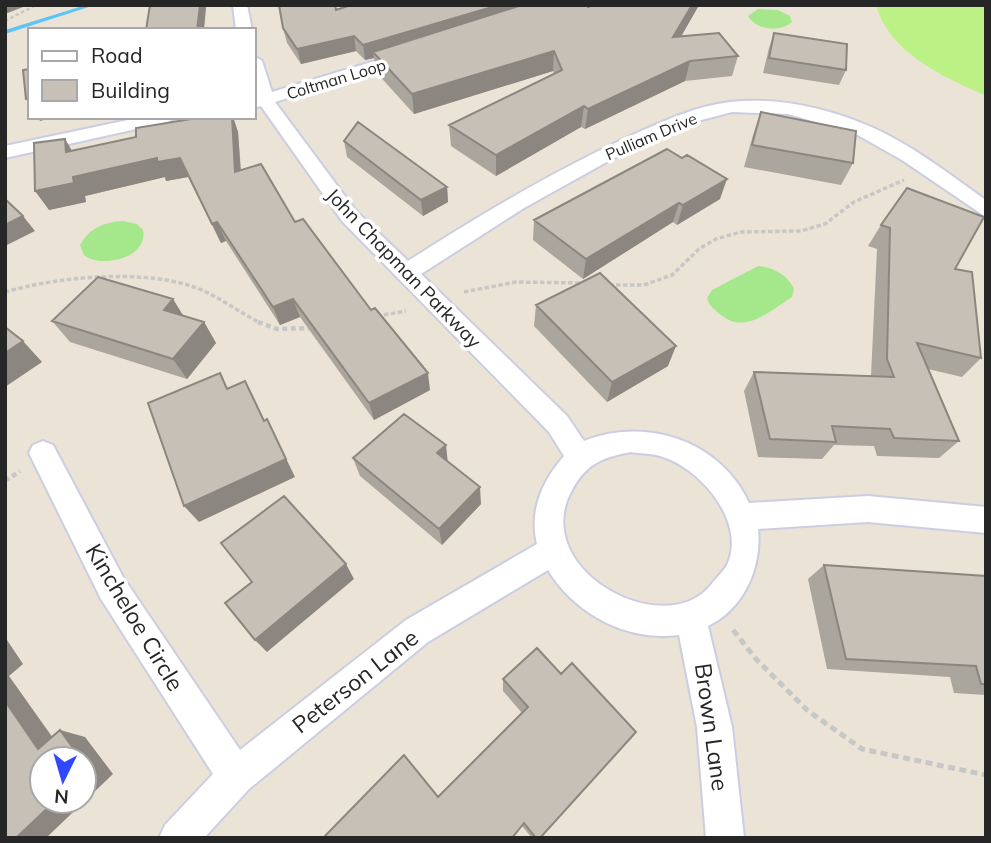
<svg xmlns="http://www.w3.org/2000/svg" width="991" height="843" viewBox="0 0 991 843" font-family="Mulish,sans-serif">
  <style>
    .green { fill: #a5e88c }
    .pitch { fill: #bcf186 }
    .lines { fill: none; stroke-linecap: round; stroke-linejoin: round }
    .stream { fill: #5dc4f9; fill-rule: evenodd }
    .minor-casing { stroke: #cbcee2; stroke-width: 4 }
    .path-far3 { stroke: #c7c7c7; stroke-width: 2.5; stroke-dasharray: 3.5 2.5; stroke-linecap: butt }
    .path-far2 { stroke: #c7c7c7; stroke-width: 3.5; stroke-dasharray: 4.5 2.5; stroke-linecap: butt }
    .path-far1 { stroke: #c7c7c7; stroke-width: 4.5; stroke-dasharray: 5 3.5; stroke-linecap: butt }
    .path { stroke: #c7c7c7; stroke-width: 5; stroke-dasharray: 7 4.5; stroke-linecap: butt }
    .minor { fill: #fff; fill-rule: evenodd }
    .wall { fill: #aaa59d }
    .shaded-wall { fill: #8b867f }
    .building { fill: #c6c0b6; stroke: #8b867f; stroke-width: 2 }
    .labels { text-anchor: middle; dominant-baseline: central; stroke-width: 7; stroke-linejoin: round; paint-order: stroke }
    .far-street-label { font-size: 16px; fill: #262626; stroke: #fff }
    .street-label { font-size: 19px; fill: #262626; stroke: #fff }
    .near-street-label { font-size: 23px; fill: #262626; stroke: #fff }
  </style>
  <rect width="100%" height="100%" fill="#ebe3d6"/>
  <path class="green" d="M758 9 778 10 790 16 792 22C780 33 756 30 748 16Z
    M123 221 137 224 143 230C149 258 101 269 84 255L80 245C89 228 105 222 123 221Z
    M758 266C773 267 788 275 794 289L792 297C771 310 745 335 721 315 715 310 709 306 707 298L712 290Z"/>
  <path class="pitch" d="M876 5H986V96C944 77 889 53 876 5Z"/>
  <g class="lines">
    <path class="stream" d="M86 5H95L5 34V30Z"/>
    <defs>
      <path id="minor" d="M233 5H247L252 30H236Z
        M408 51 416 56 414 59 275 102 356 211 408 261C482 214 558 168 639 132 669 119 697 106 730 102 774 97 823 107 864 124 909 142 947 173 986 200V217L902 160 854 133 788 114 732 112 690 123 612 159 524 208 421 274 567 416 584 441C646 416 721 441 749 503L868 496 986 507V533L868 522 758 529C762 567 744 609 708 626L732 727 744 838H706L697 727 679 635C627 642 575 614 548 570L428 642 249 789 204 838H159L165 825 213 774 101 599 29 453 33 445 43 441 53 445 123 577 240 750 406 620 537 544C529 511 542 481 564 456L549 432 342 221 261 106 254 108V56L262 61 272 92ZM631 452C641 454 653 453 663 457 701 469 747 523 727 565 723 572 715 579 710 586 663 642 528 569 572 490 586 464 603 457 631 452Z
        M142 117H177L168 122 5 158V146Z"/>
    </defs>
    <use href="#minor" class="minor-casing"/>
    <path class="path-far3" d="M5 21 36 5"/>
    <path class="path-far2" d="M609 285H644L672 275 699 249 716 239 741 232 801 231 825 224 854 202 904 180
      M5 292C58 277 138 269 191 286 216 294 238 312 262 324
      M464 292 516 282 583 283
      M377 316 406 311"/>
    <path class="path-far1" d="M258 322 277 329 313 328
      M5 481 20 471"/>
    <path class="path" d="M733 630 756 659 807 710 862 749 986 775"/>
    <use href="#minor" class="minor"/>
  </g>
  <path class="wall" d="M593 5H699L681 37 738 56 732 76 685 81 585 129 581 127 496 176 451 146 449 125 554 74 553 71 414 114 376 72 374 58 365 60 356 51 301 64 287 43 283 28 336 10 588 7Z
    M774 33 846 70 839 85 763 73 769 48Z
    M761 112 853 163 841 185 744 167 753 135Z
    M203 117H233L238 132 241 170 295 222 430 390 374 420 300 317 280 325 226 241 221 243 188 177 166 181 165 177 85 196 86 202 49 210 65 139 72 151 136 137Z
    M344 141 447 187 448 202 423 216 347 157Z
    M682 158 720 199 677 225 673 222 583 279 533 240 534 220Z
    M907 188 955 269 981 358 962 377 928 369 959 441 939 458 877 456 874 446 834 445 822 459 758 457 744 391 754 372 871 376 877 249 868 246 881 225Z
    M536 305 668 366 607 402 534 326Z
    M183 316 204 322 216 343 187 379 70 342 52 321Z
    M353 458 447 461 481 504 442 545 360 476Z
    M824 565 986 576V695L954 693 950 677 827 669 808 579Z
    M537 648 540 838H532L522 826 439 796 522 713 503 691V679Z"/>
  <path class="shaded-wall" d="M5 5H28L5 14Z
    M200 5H205L206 8 204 30H197Z
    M499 5H548L373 52 374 58 365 60 363 45Z
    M692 5H699L669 57 673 37Z
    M354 36 356 51 301 64 297 49Z
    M554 51 553 71 414 114 412 94Z
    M690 61 685 81 585 129 588 109Z
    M584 106 581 127 496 176V155Z
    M38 117H55L40 121Z
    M232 117H233L238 132 242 192 235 172Z
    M65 139 76 158 66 152Z
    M157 158H180L188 177 166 181 165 177 85 196 86 202 49 210 35 191 73 177Z
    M727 179 720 199 677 225 683 205Z
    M447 187 448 202 423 216 421 200Z
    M679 203 673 222 583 279 586 259Z
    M23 216 35 231 5 246V225Z
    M217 222 226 241 221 243 212 224Z
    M173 299 186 320 164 310Z
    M293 299 300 317 280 325 273 307Z
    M204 322 216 343 187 379 173 359Z
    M23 341 42 362 5 387V353Z
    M676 346 668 366 607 402 612 382Z
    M428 373 430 390 374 420 369 403Z
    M267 419 295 477 199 522 184 506Z
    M446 445 448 464 437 453Z
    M480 487 481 504 442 545 439 529Z
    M346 564 354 579 267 652 255 640Z
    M5 637 23 664 9 676 65 755 38 749 5 701Z
    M60 730 85 737 113 774 46 838H16L55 801H84V759H81Z"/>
  <path class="building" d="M150 5H200L197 30H146Z
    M279 5H335L336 10 351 5H499L363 45 354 36 297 49 283 28Z
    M522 5H586L588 7 593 5H692L673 37 719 33 738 56 690 61 588 109 584 106 496 155 449 125 562 70 554 51 412 94 373 52Z
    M774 33 847 44 846 70 769 58Z
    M30 69V98L26 99 23 70Z
    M761 112 856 131 853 163 752 145Z
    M203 117H232L235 172 261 164 295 222 303 219 371 310 375 308 428 373 369 403 293 299 273 307 217 222 212 224 180 158 157 162V158L73 177 74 183 35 191 34 143 65 139 66 152 136 137V128Z
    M358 122 447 187 421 200 344 141Z
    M667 149 682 158 687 155 727 179 683 205 679 203 586 259 534 220Z
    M907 188 984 217 955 269 972 272 981 358 917 343 959 441 894 438 890 429 832 426 836 442 770 439 754 372 894 377 887 359 890 228 881 225Z
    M5 199 23 216 5 225Z
    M600 273 676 346 612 382 536 305Z
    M98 277 173 299 164 310 204 322 173 359 52 321Z
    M5 327 23 341 5 353Z
    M220 373 227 389 245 381 264 421 267 419 286 459 184 506 148 403Z
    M404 414 446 445 437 453 480 487 439 529 353 458Z
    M284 496 346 564 255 640 225 603 252 582 221 543Z
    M824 565 986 576V684H981L976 666 846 659Z
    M537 648 561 674 572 663 636 732 540 838H536L524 823 512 838H323L404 755 438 797 528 707 503 679Z
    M5 701 38 749 60 730 81 759H42V801H55L16 838H5Z
    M84 763 89 769 84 774Z"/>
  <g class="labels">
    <g class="far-street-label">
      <text transform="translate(336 79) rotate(-17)">Coltman Loop</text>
      <text transform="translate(651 136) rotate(-23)">Pulliam Drive</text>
    </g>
    <g class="street-label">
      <text transform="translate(404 268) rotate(46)">John Chapman Parkway</text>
    </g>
    <g class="near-street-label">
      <text transform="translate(135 617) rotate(59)">Kincheloe Circle</text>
      <text transform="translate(355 681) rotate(-38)">Peterson Lane</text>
      <text transform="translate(712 727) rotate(82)">Brown Lane</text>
    </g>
  </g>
  <rect width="991" height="843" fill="none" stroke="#262626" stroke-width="14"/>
  <rect x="28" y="28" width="228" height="91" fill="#ffffff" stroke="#a8a8a8" stroke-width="2"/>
  <rect x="42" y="51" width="35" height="10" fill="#ffffff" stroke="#a8a8a8" stroke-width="2"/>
  <text x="91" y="63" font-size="21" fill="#262626">Road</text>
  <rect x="42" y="80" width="35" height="21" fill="#c6c0b6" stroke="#a8a8a8" stroke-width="2"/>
  <text x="91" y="98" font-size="21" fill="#262626">Building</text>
  <g transform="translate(63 780) rotate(185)"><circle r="33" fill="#ffffff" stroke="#a8a8a8" stroke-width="2"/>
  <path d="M0-5L12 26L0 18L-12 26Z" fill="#2f47ff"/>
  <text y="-10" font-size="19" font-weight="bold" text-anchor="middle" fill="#262626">N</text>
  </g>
</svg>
